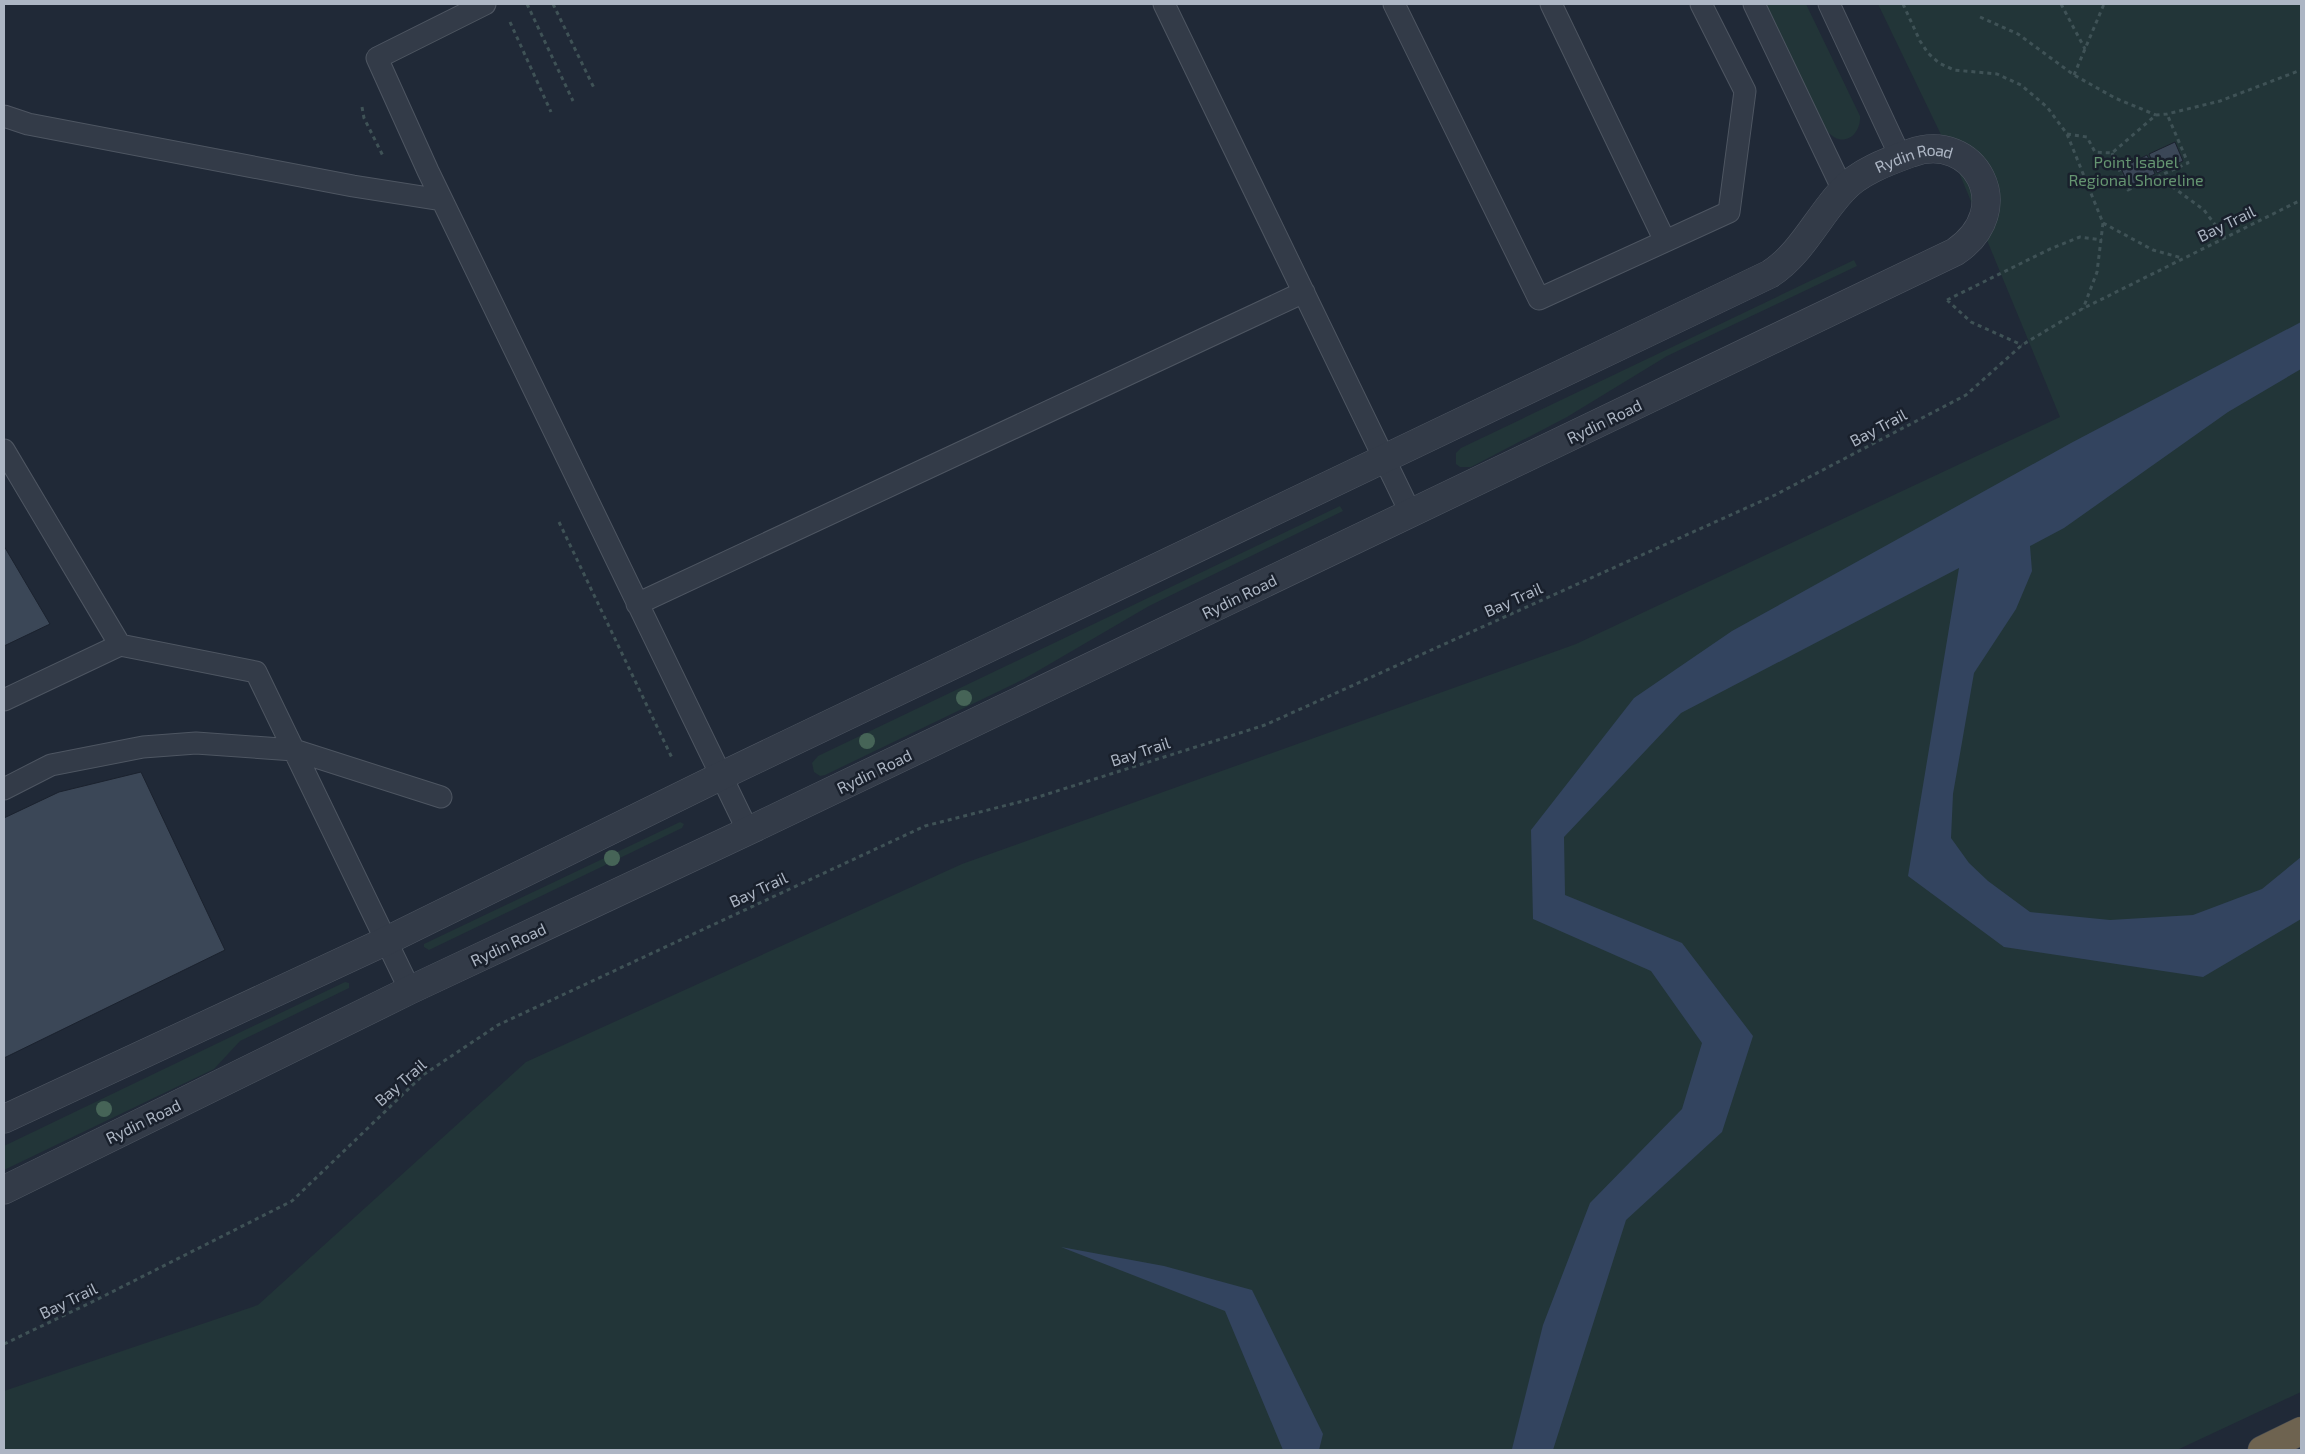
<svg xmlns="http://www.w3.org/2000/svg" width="2305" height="1454" viewBox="0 0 2305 1454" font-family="'Exo 2',sans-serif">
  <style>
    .green { fill: #223538 }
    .water { fill: #33445f }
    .building { fill: #3b4757; stroke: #1b222e }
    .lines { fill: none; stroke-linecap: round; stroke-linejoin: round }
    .lane-casing { stroke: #4e5662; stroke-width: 23 }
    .street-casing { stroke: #4e5662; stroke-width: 29 }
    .highway-casing { stroke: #3e4652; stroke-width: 29 }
    .path { stroke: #3f5256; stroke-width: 3; stroke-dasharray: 4 4; stroke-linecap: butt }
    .lane { stroke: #333b48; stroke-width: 21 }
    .street { stroke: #333b48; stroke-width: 28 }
    .highway { stroke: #6e6350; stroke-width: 28 }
    .tree { fill: #466457 }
    .labels { text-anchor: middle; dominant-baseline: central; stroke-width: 5; stroke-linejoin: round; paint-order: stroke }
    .park-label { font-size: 16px; fill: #659571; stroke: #19202c }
    .street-label { font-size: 16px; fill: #adb6c4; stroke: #19202c }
  </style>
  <rect width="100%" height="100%" fill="#202937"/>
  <path class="green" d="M1766 4H1806L1860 116C1861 136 1842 149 1827 131Z
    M1878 4H2301V1392L2177 1450H4V1391L258 1305 526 1062 962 864 1576 644 2060 417 1958 170Z
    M1854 260 1857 266 1667 356 1567 417 1471 467H1460L1456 464V453L1461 448Z
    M1340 506 1343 511 1149 606 1024 679 825 775 820 776 814 772 812 763 818 756Z
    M680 822 684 824 682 828 429 950 424 947V944Z
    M345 982 349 983V988L240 1041 214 1069 4 1170V1146Z"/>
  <path class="water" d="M2301 322V369L2228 412 2064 528 2030 546 2032 571 2016 609 1974 673 1953 794 1951 838 1969 863 1988 881 2030 912 2110 920 2193 915 2262 889 2301 857V919L2203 977 2004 947 1908 876 1959 568 1681 713 1564 837 1565 895 1682 943 1753 1036 1722 1132 1626 1220 1553 1450H1508L1512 1449 1543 1325 1590 1203 1682 1109 1702 1043 1651 971 1533 919 1531 830 1634 698 1732 631 2071 443Z
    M1061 1247 1164 1266 1252 1290 1323 1434 1319 1450H1283L1225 1311Z"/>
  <path class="building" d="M2175 142 2183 161 2157 173 2149 154Z
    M2147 155 2155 174 2129 186 2121 168Z
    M4 546 50 624 4 646Z
    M141 772 225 950 4 1058V818L59 792Z"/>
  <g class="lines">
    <defs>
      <path id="lane" d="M485 4 377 58 428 171 748 831
        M1164 4 1411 514
        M1394 4 1539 299 1729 212 1745 91 1701 4
        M1551 4 1665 241
        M1754 4 1843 190
        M1829 4 1901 158
        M4 116 28 124 353 186 442 200
        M4 450 120 645
        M637 604 1304 292
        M4 700 120 645 256 672 410 990
        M4 789 51 765 143 747 196 743 294 750 441 797"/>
      <g id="street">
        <path id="s1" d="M4 1119 386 941 721 776 1770 274C1801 254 1817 218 1842 191 1858 172 1889 161 1911 153 1974 130 2019 209 1955 252L748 831 410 990 4 1190"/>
      </g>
      <path id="highway" d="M2262 1450 2301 1431"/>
    </defs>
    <use href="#lane" class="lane-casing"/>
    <use href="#street" class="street-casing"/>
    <use href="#highway" class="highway-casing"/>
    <path class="path" d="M527 4 573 101
      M553 4 595 90
      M1903 4 1920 41 1928 53 1939 63 1954 70 1997 74 2021 85 2047 107 2067 134 2103 223 2097 272 2083 309
      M2061 4 2085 49
      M1980 17 2018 34 2074 75 2115 98 2156 115
      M510 22 551 112
      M2074 75 2104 4
      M362 107 364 118 384 158
      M2067 134 2087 137 2095 152 2112 153 2156 115 2167 114 2220 101 2301 70
      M2112 153 2128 190 2188 163 2167 114
      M2159 177 2204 210 2225 238
      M2103 223 2153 250 2182 258
      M1947 300 2050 249 2080 237 2102 240
      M1947 300 1971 322 2022 345
      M559 522 673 760
      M4 1344 94 1301 292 1201 423 1075 498 1025 925 826 1035 798 1265 725 1775 495 1966 395 2022 345 2082 309 2301 200"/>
    <use href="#lane" class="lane"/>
    <use href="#street" class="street"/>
    <use href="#highway" class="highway"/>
  </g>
  <g class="tree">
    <circle cx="964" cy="698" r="8"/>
    <circle cx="867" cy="741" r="8"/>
    <circle cx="612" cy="858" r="8"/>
    <circle cx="104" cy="1109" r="8"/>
  </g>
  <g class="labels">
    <g class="park-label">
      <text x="2136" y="161">Point Isabel<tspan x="2136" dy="18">Regional Shoreline</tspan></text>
    </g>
    <g class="street-label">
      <text stroke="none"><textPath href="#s1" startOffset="2150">Rydin Road</textPath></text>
      <text transform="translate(2226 223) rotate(-26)">Bay Trail</text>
      <text transform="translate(1604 421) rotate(-26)">Rydin Road</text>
      <text transform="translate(1878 427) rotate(-28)">Bay Trail</text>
      <text transform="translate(1239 596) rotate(-26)">Rydin Road</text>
      <text transform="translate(1513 599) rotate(-24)">Bay Trail</text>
      <text transform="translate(1140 751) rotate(-18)">Bay Trail</text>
      <text transform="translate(874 771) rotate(-26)">Rydin Road</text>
      <text transform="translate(758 889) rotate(-25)">Bay Trail</text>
      <text transform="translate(508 944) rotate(-25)">Rydin Road</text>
      <text transform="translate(400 1082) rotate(-41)">Bay Trail</text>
      <text transform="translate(143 1121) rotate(-26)">Rydin Road</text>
      <text transform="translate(68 1300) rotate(-26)">Bay Trail</text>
    </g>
  </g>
  <rect width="2305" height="1454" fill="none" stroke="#adb6c4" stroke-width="10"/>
</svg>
